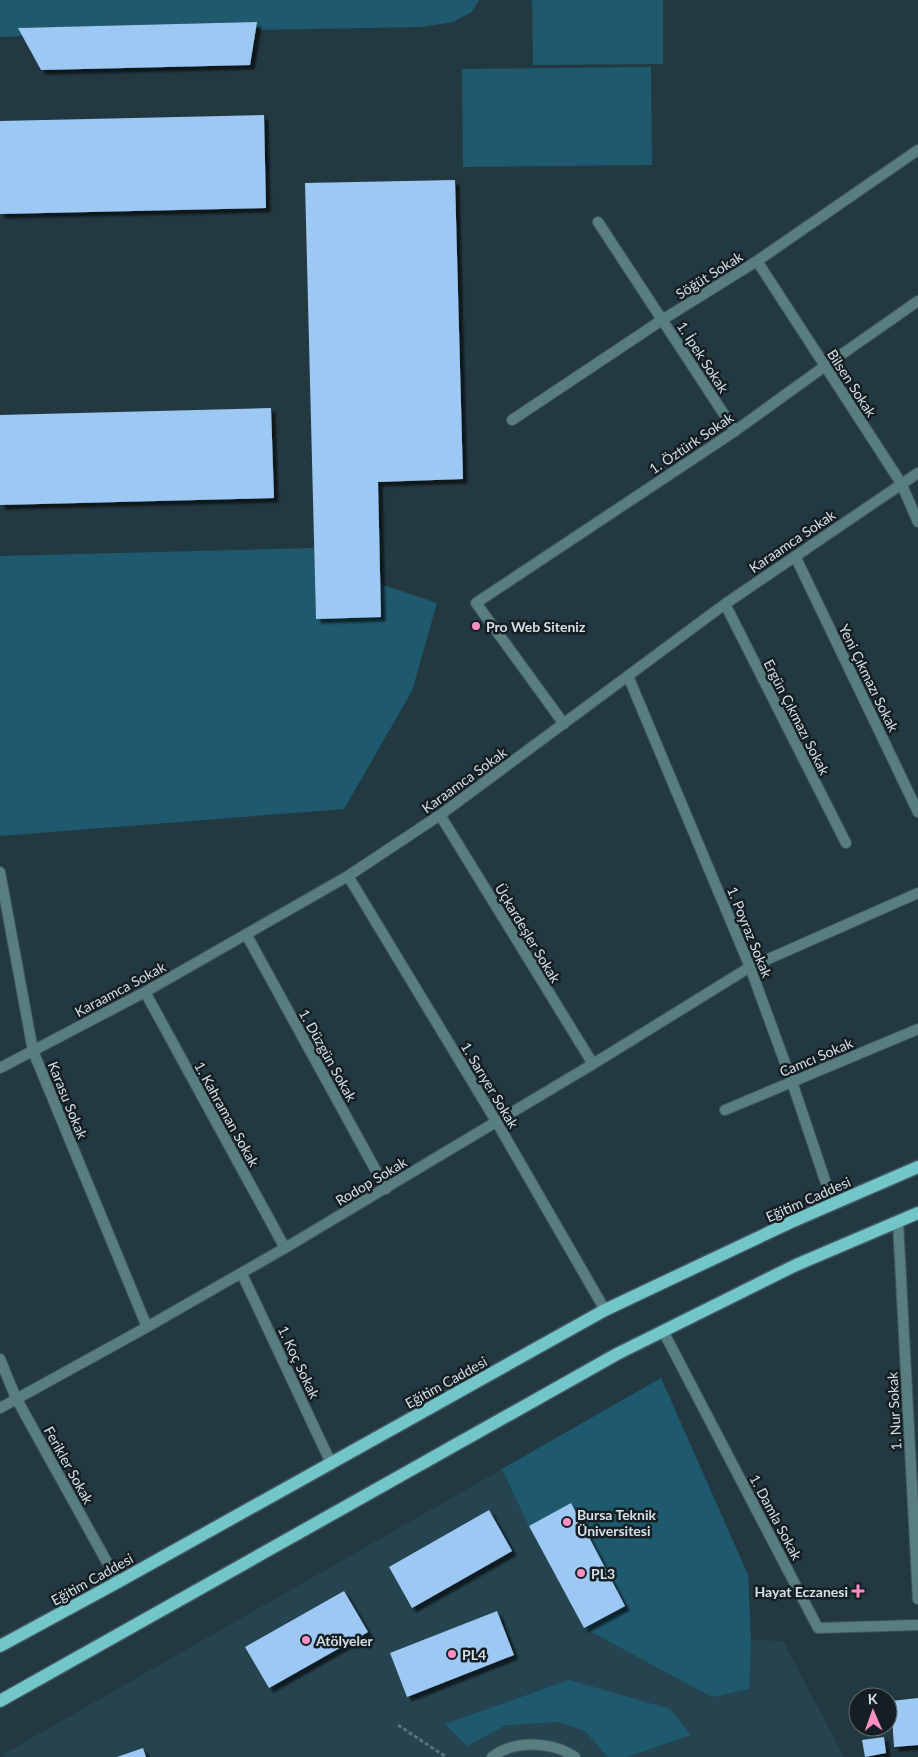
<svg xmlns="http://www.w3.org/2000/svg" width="918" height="1757" viewBox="0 0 918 1757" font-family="Lato,sans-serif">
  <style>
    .built { fill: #254450 }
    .green { fill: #1f596e }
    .building { fill: #9ec8f4; filter: url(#shadow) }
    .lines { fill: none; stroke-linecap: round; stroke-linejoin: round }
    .street-casing { stroke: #435760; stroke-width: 12 }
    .primary-casing { stroke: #435760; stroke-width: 15 }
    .path { stroke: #5f727a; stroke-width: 3; stroke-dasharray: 4 2.5; stroke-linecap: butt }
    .street { stroke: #587e80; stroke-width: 10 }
    .primary { stroke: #72c6ca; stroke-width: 12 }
    .poi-dot { fill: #fb8fc4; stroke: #151f23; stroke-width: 2 }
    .labels { text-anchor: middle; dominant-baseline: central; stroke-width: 5; stroke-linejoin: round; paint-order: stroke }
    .street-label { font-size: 14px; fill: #d3e0e6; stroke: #151f23 }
    .poi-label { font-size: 14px; font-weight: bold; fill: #d3e0e6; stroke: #151f23; text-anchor: start }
  </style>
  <defs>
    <filter id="shadow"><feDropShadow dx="4.5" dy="4.5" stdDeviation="1" flood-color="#0009"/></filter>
  </defs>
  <rect width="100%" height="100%" fill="#233942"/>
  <path class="built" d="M661 1378 748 1575 751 1640 783 1641 844 1757H4V1754Z"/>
  <path class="green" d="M0 0H479L472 12 453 22 422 27 255 30 256 22 19 28 23 36 0 37Z
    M532 0H663V64L533 65Z
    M651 67 652 165 463 167 462 69Z
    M314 548 316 619 381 617 380 584 437 603 412 691 344 809 0 836V556Z
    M661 1378 748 1575 751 1641 749 1689 712 1697 584 1628 625 1606 571 1504 529 1526 502 1469Z
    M569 1680 670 1709 691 1735 627 1757H608L585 1731 558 1722 506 1725 467 1746 445 1724Z"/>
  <path class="building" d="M257 22 250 65 41 70 18 28Z
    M264 115 266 208 0 214V121Z
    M455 180 463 479 378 482 381 617 316 619 305 183Z
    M271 408 274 498 0 505V415Z
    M571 1503 625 1606 584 1628 529 1526Z
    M489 1510 512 1551 412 1608 389 1567Z
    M344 1591 368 1632 269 1688 245 1647Z
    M497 1611 514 1655 407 1697 390 1653Z
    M918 1698V1745L894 1747 891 1701Z
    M884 1737 886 1753 865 1757 862 1740Z
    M143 1748 146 1757H117Z"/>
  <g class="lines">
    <defs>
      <path id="street" d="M598 222 735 431
        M757 261 901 483 918 522
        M512 420 662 320 757 261 918 150
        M795 556 918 812
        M725 604 846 843
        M628 676 750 967 792 1082 833 1204
        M564 724 476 603 735 431 825 366 918 301
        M440 815 593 1064
        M0 872 33 1051 147 1327
        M348 876 496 1121 605 1310
        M246 934 386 1189
        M145 992 285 1248
        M0 1068 145 992 348 876 440 815 725 604 918 473
        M725 1110 918 1029
        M898 1222 918 1599
        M242 1274 331 1463
        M663 1331 818 1628 918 1625
        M0 1359 16 1398 118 1582
        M0 1408 147 1327 285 1248 593 1064 750 967 918 893
        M492 1757C514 1740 552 1741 575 1757"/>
      <path id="primary" d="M0 1646 118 1582 605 1310 791 1222 918 1167
        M0 1701 617 1354 796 1265 918 1213"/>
    </defs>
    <use href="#street" class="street-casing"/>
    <use href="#primary" class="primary-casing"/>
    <path class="path" d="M398 1725 446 1757"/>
    <use href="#street" class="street"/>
    <use href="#primary" class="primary"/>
  </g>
  <g class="poi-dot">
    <circle cx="476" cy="626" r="5"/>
    <circle cx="567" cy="1522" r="5"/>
    <circle cx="581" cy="1573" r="5"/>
    <path d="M855.5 1583.5h5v5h5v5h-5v5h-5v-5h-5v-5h5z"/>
    <circle cx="306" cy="1640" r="5"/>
    <circle cx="452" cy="1654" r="5"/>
  </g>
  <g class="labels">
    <g class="street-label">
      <text transform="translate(709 275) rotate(-32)">Söğüt Sokak</text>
      <text transform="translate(703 357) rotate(57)">1. İpek Sokak</text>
      <text transform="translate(852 383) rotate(57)">Bilsen Sokak</text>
      <text transform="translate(691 443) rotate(-34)">1. Öztürk Sokak</text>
      <text transform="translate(792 541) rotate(-34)">Karaamca Sokak</text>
      <text transform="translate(869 678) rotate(64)">Yeni Çıkmazı Sokak</text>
      <text transform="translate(797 717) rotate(63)">Ergün Çıkmazı Sokak</text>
      <text transform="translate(464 780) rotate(-36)">Karaamca Sokak</text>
      <text transform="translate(750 932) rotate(68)">1. Poyraz Sokak</text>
      <text transform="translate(528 933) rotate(59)">Üçkardeşler Sokak</text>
      <text transform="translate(120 989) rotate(-28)">Karaamca Sokak</text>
      <text transform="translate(328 1055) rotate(61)">1. Düzgün Sokak</text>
      <text transform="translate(816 1057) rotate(-23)">Camcı Sokak</text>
      <text transform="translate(490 1085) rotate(59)">1. Sarıyer Sokak</text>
      <text transform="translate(68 1100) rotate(68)">Karasu Sokak</text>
      <text transform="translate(227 1114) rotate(61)">1. Kahraman Sokak</text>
      <text transform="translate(371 1181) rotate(-31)">Rodop Sokak</text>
      <text transform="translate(808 1199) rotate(-24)">Eğitim Caddesi</text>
      <text transform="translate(299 1362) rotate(65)">1. Koç Sokak</text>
      <text transform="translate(446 1382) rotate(-29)">Eğitim Caddesi</text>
      <text transform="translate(894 1411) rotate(-93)">1. Nur Sokak</text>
      <text transform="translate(69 1465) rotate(61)">Ferikler Sokak</text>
      <text transform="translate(776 1517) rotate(62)">1. Damla Sokak</text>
      <text transform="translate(92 1579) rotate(-29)">Eğitim Caddesi</text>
    </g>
    <g class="poi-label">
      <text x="486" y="626">Pro Web Siteniz</text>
      <text x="577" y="1514">Bursa Teknik<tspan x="577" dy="16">Üniversitesi</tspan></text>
      <text x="591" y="1573">PL3</text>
      <text x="848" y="1591" text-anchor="end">Hayat Eczanesi</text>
      <text x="316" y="1640">Atölyeler</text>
      <text x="462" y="1654">PL4</text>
    </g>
  </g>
  <g transform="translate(873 1712) rotate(358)"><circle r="24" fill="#151f23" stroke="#616c71"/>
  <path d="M0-4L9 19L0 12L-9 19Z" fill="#fb8fc4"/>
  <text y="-8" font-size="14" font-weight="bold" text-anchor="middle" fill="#d3e0e6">K</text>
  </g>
</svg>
